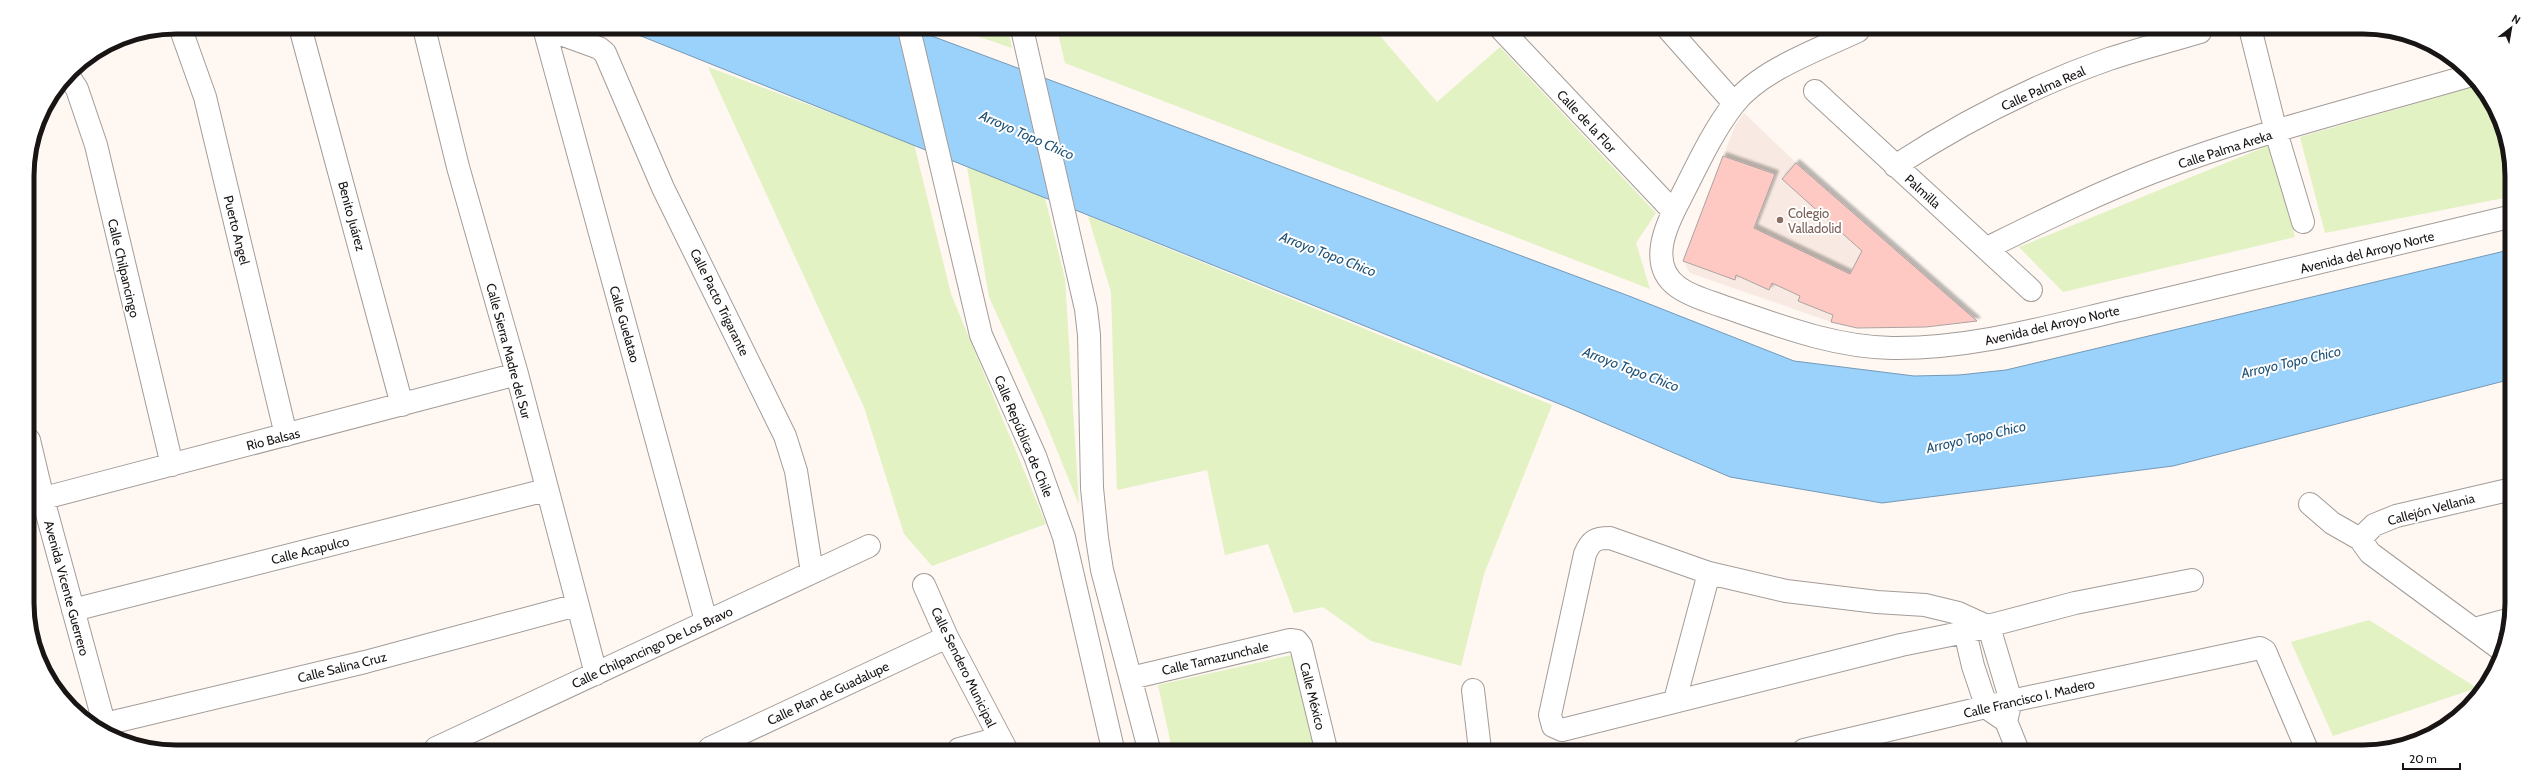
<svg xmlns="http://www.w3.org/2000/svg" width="2539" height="779" viewBox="0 0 2539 779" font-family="Cabin,sans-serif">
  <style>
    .built { fill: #f8eae2 }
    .green { fill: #e2f2c3 }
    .water { fill: #9bd2fc; stroke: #7499b6 }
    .building { fill: #ffc9c3; stroke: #aba3a2; filter: url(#shadow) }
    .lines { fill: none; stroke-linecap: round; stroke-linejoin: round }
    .minor-casing { stroke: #a39c98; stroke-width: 24 }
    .minor { stroke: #fff; stroke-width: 22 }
    .education-dot { fill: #8d6e63; stroke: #fff; stroke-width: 1.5 }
    .labels { text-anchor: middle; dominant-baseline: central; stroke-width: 4; stroke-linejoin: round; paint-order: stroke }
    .street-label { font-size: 13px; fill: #181514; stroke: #fff }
    .education-label { font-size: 13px; fill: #785e54; stroke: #fff; text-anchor: start }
    .water-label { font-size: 14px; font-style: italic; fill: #205377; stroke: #fff }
    .rim { fill: none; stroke: #181514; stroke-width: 5 }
  </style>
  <defs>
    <filter id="shadow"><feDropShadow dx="3.5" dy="-3.5" stdDeviation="1" flood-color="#0004"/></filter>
  </defs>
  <rect width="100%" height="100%" fill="#fef7f2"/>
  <path class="built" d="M1744 113 1814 180 1968 312 1971 318 1970 322 1926 327 1857 328 1831 322 1690 273 1683 261 1735 126Z"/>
  <path class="green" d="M956 29H1008L1012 48Z
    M1057 29 1375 30 1437 102 1500 47 1656 213 1636 243 1650 289 1065 63Z
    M708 67 914 144 951 294 1046 524 932 566 904 534 864 407Z
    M2480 85 2497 110 2509 147V197L2325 233 2300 137Z
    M2270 145 2295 237 2063 292 2019 247Z
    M967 167 1043 190 1065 279 1079 505 1044 418 989 297Z
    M1088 216 1552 405 1484 574 1461 666 1371 641 1323 607 1294 613 1268 544 1225 555 1207 470 1117 490 1111 292Z
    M2369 620 2477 688 2333 736 2291 642Z
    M1296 654 1317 749H1172L1158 685Z"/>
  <path class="water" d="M621 28 913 29 1629 296 1794 361 1914 376 1959 375 2006 370 2509 250 2508 380 2173 466 1882 503 1730 477 1567 407Z"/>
  <path class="building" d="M1723 156 1775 174 1754 228 1850 274 1862 251 1782 179 1796 163 1977 321 1926 327 1857 328 1831 322 1833 315 1798 301 1800 296 1772 283 1769 290 1736 275 1735 280 1683 261Z"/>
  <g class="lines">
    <defs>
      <path id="minor" d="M180 27 205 97 286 435
        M300 27 402 405
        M424 28 458 167 517 374 596 674
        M544 28 599 48 605 53 663 188 785 436 796 471 812 572
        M544 28 706 621
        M909 29 981 335 1035 456 1064 537 1113 749
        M1022 29 1086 309 1089 335 1092 488 1097 538 1102 570 1149 749
        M1502 30 1673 211
        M1669 30 1734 103
        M1858 31C1820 49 1760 70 1734 104 1712 132 1696 168 1680 199 1666 225 1647 265 1678 287 1690 296 1708 301 1722 306 1777 325 1833 347 1892 348 1975 349 2057 324 2137 306 2261 277 2385 247 2509 217
        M2251 32 2276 132 2303 222
        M68 75 77 89 96 145 172 465
        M1815 91 2031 290
        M1895 166C1961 123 2035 85 2109 59 2139 49 2170 41 2200 32
        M1987 248C2042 221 2096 194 2153 172 2256 133 2365 106 2472 75
        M29 440 43 499 107 734
        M29 502 517 374
        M2310 504 2332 523 2360 539 2370 553 2503 651
        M2360 539 2374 525 2396 516 2508 490
        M924 585 947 637 1006 749
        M73 610 546 490
        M1968 618 1965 632 1973 666 1987 708 2006 721 2018 751
        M2474 629 2507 620
        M1131 678 1290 640 1297 641 1301 646 1326 749
        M1473 690 1480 750
        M1675 700 1709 573
        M2006 721 2011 701 1989 627 1958 613 1925 605 1877 602 1786 591 1709 573 1610 538C1596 538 1591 540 1585 554L1550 715 1553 726 1562 730 1901 645 1965 632 2075 603 2192 580
        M105 724 365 662 577 605
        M436 748 869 546
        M710 748 947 637
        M959 749 999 738
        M1804 750 2011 701 2260 648 2265 651 2308 752"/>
    </defs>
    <use href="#minor" class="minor-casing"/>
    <use href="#minor" class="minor"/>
  </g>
  <circle class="education-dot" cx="1780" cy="220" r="4"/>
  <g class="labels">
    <g class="street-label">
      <text transform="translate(2043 88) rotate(-24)">Calle Palma Real</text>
      <text transform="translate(1587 121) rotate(47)">Calle de la Flor</text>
      <text transform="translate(2225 149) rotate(-18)">Calle Palma Areka</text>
      <text transform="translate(1923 191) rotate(42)">Palmilla</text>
      <text transform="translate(352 216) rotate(75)">Benito Juárez</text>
      <text transform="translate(237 230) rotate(76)">Puerto Angel</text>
      <text transform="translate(2367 252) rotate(-14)">Avenida del Arroyo Norte</text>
      <text transform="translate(124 268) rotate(77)">Calle Chilpancingo</text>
      <text transform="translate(720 302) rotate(64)">Calle Pacto Trigarante</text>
      <text transform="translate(625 324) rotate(74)">Calle Guelatao</text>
      <text transform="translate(2052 325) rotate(-13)">Avenida del Arroyo Norte</text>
      <text transform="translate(509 351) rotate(75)">Calle Sierra Madre del Sur</text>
      <text transform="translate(1024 436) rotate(67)">Calle República de Chile</text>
      <text transform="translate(273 439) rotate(-14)">Rio Balsas</text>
      <text transform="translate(2431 509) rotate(-15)">Callejón Vellania</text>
      <text transform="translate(310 550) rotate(-14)">Calle Acapulco</text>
      <text transform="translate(67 588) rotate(75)">Avenida Vicente Guerrero</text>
      <text transform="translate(652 647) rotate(-25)">Calle Chilpancingo De Los Bravo</text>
      <text transform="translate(1215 658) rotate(-13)">Calle Tamazunchale</text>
      <text transform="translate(342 667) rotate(-14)">Calle Salina Cruz</text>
      <text transform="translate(964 667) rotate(64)">Calle Sendero Municipal</text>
      <text transform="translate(828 693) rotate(-25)">Calle Plan de Guadalupe</text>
      <text transform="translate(1313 696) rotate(76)">Calle México</text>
      <text transform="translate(2029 698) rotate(-13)">Calle Francisco I. Madero</text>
    </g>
    <g class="education-label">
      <text x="1788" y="213">Colegio<tspan x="1788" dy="15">Valladolid</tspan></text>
    </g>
    <g class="water-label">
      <text transform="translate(1027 135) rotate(24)">Arroyo Topo Chico</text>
      <text transform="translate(1328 254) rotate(21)">Arroyo Topo Chico</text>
      <text transform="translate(2291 362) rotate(-13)">Arroyo Topo Chico</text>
      <text transform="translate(1631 369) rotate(21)">Arroyo Topo Chico</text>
      <text transform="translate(1976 437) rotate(-13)">Arroyo Topo Chico</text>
    </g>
  </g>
  <path d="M0 0H2539V779H0ZM176 34H2363A142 142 0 0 1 2505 176V603A142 142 0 0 1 2363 745H176A142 142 0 0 1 34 603V176A142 142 0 0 1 176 34Z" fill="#fff" fill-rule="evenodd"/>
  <path class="rim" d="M176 34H2363A142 142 0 0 1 2505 176V603A142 142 0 0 1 2363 745H176A142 142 0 0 1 34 603V176A142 142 0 0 1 176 34Z"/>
  <g transform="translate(2511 28) rotate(31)" stroke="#ffffff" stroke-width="3" paint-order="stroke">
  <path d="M0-3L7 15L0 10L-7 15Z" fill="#181514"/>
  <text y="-6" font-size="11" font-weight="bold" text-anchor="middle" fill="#181514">N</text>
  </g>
  <path d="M2403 763v6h57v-6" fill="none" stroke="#181514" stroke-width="2"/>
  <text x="2409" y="763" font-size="12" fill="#181514" stroke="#ffffff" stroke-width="3" paint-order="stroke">20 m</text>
</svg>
